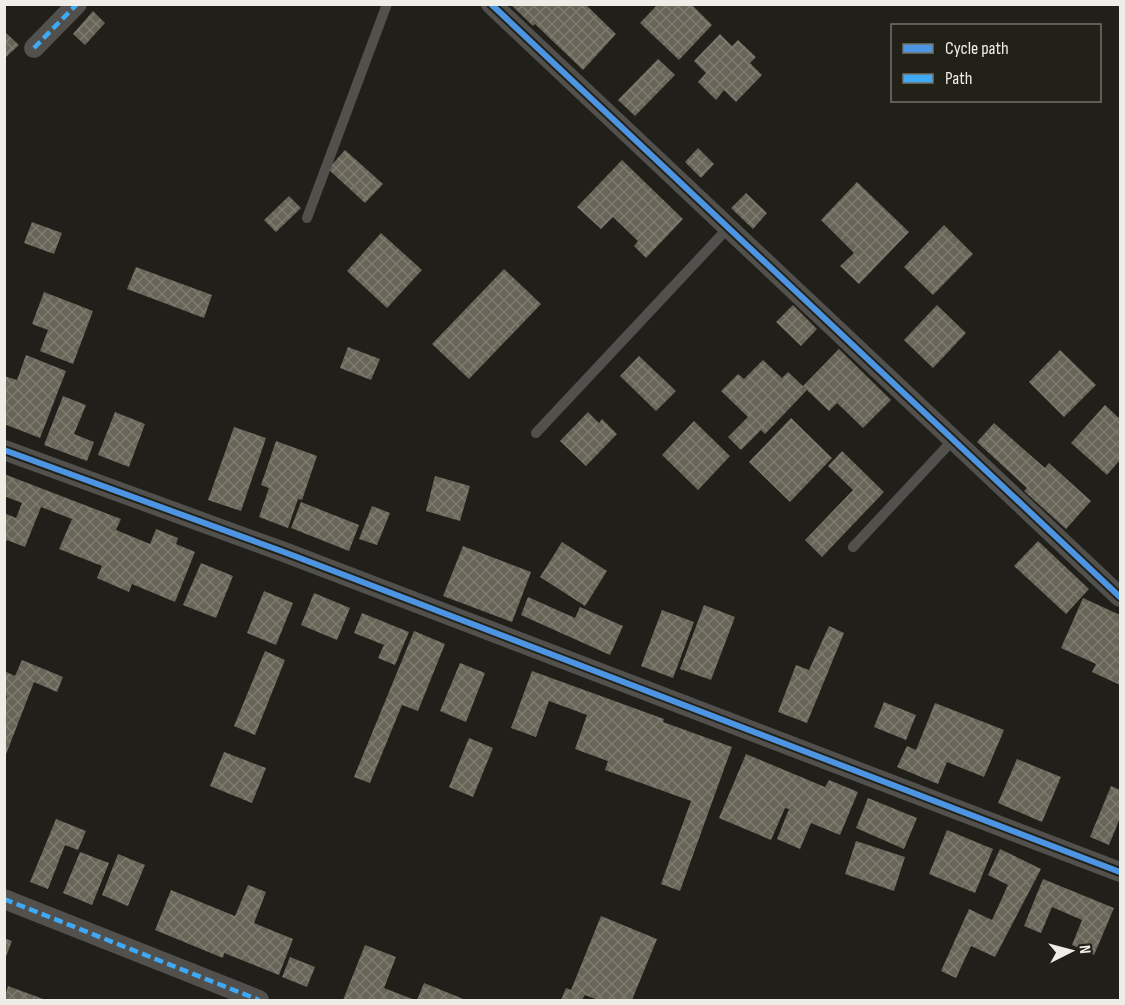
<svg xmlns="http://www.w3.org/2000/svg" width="1125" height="1005" viewBox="0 0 1125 1005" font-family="'Sofia Sans Condensed',sans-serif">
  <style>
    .building { fill: url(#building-cross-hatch) }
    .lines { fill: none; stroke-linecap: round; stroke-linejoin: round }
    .lane { stroke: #51504c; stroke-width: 10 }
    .street { stroke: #51504c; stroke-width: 20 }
    .quiet { stroke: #3fa9f5; stroke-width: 4.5; stroke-dasharray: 9 4.5; stroke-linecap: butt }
    .cycleway-casing { stroke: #222118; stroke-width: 10 }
    .cycleway { stroke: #4d94e3; stroke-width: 6 }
  </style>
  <defs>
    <pattern id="building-cross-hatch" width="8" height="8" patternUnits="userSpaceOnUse" patternTransform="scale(1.5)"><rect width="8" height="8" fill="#686558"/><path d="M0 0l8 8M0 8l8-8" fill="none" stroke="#7e7b70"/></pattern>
  </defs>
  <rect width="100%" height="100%" fill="#201f1a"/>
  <path class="building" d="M510 4H585L616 34 583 70 535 24 533 26Z
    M658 4H691L712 25 679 60 640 23Z
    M93 11 105 23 85 45 73 34Z
    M4 31 19 45 6 57 4 56Z
    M720 34 732 46 738 40 756 57 750 63 762 75 736 102 724 90 716 100 698 82 706 73 694 61Z
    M658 59 675 75 635 116 618 100Z
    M698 148 714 164 701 178 685 162Z
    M345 150 383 184 365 203 328 169Z
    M622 160 683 219 646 258 634 246 638 241 613 217 601 229 577 207Z
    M857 182 909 232 859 284 840 266 854 253 821 220Z
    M746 193 767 213 753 229 731 208Z
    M289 196 301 208 276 232 264 220Z
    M32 222 62 233 54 254 24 243Z
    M944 225 973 254 933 295 904 267Z
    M381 233 422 270 387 308 347 271Z
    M136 267 212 295 204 318 127 289Z
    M504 269 541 304 469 379 432 344Z
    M44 292 93 311 73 364 40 351 48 330 32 324Z
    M793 305 817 329 801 346 776 322Z
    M937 305 966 333 933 368 904 340Z
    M348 347 380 359 371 380 340 368Z
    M839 349 891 400 863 428 837 403 829 411 807 390 765 434 761 430 741 450 728 437 748 417 721 391 738 374 744 379 763 360 782 378 788 372 803 386Z
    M1060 350 1096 385 1064 417 1029 382Z
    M26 355 66 371 40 438 4 424V376L17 380Z
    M639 356 676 391 656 411 620 376Z
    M63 396 86 405 74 434 94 442 87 461 44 445Z
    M1105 405 1120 419V460L1107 475 1071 443Z
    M115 412 145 424 129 467 98 455Z
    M588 412 599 423 602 419 617 434 586 466 560 441Z
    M791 418 832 458 790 502 749 462Z
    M694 421 730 456 698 490 662 455Z
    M994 423 1045 468 1049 463 1091 501 1066 529 1024 491 1027 488 977 442Z
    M234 427 266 438 241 511 208 500Z
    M276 441 317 456 302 500 298 499 288 528 259 517 269 488 261 485Z
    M842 451 884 492 822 557 805 540 853 490 828 466Z
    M4 474 121 519 116 530 150 544 156 529 178 538 176 544 195 552 175 602 132 584 129 592 97 578 102 566 59 549 72 519 41 507 25 547 7 540 4 547V513L16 518 22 503 4 496Z
    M435 476 470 486 460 521 426 511Z
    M301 502 359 525 349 551 291 528Z
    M372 506 390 513 377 545 359 539Z
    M1038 541 1089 589 1066 614 1014 566Z
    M562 542 607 571 585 606 540 577Z
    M463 546 531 572 512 622 443 596Z
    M201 563 233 576 216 618 183 605Z
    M264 591 293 603 276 645 247 633Z
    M314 593 350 608 337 640 301 625Z
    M528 597 575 618 580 607 623 626 610 655 521 615Z
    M1083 598 1120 615V685L1092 672 1096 664 1061 648Z
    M704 605 735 617 711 680 680 669Z
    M662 610 694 622 673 678 641 666Z
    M362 613 409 632 395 665 378 658 384 645 354 633Z
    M829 626 844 633 807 723 778 712 796 665 809 670Z
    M414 631 445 644 418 711 402 705 370 783 354 777Z
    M265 651 285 660 255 735 234 726Z
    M22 660 63 677 57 692 34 682 5 757 4 704 7 696 4 695V671L15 676Z
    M460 663 485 673 466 722 440 711Z
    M532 671 664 719 663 722 732 747 680 891 661 884 691 801 605 770 608 761 575 749 587 715 549 701 536 737 511 728Z
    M884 702 916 715 906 740 874 727Z
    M935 703 1004 730 984 777 947 762 938 784 897 767 907 746 916 750Z
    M469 738 493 748 473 797 449 787Z
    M224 752 266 768 252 803 210 786Z
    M746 754 825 787 829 780 858 792 840 835 811 823 800 849 777 839 789 809 785 808 771 840 719 818Z
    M1017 759 1061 777 1042 822 998 803Z
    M1111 786 1120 790V818L1109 845 1090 837Z
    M868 798 917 818 904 849 856 828Z
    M56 819 86 831 78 850 65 845 48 889 30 882Z
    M947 830 993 849 975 893 929 874Z
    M856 841 905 857 894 891 845 874Z
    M1000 849 1041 869 995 957 971 946 956 978 941 971 969 909 992 920 1008 885 988 875Z
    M80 852 109 863 92 905 63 893Z
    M118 854 145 865 128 906 102 895Z
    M1043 879 1114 908 1094 955 1072 945 1082 920 1052 907 1041 933 1024 926Z
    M248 885 266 892 254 923 293 939 279 975 224 953 223 958 155 930 171 890 235 916Z
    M601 916 657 939 632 1000H598L585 995 582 1000H561L566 988 571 990Z
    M4 938 12 941 5 959H4Z
    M365 945 396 957 384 988 415 1000H343Z
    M290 957 315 967 307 987 282 977Z
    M424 983 466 1000H417Z
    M8 986 46 1000H4Z"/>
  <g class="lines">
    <path class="lane" d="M307 218 387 4
      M536 433 728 228
      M853 547 953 440"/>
    <path class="street" d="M491 4 1120 597
      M34 48 77 4
      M4 450 284 552 1120 872
      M4 899 259 1000"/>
    <path class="quiet" d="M34 48 77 4
      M4 899 259 1000"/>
    <defs>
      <path id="cycleway" d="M491 4 1120 597
        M4 450 284 552 1120 872"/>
    </defs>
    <use href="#cycleway" class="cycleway-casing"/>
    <use href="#cycleway" class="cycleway"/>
  </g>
  <rect width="1125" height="1005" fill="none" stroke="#eeede7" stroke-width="12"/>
  <rect x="891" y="24" width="210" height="78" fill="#222118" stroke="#74736b" stroke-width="1.5"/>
  <rect x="903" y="44" width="30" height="9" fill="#4d94e3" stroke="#74736b" stroke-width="1.5"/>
  <text x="945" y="54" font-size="18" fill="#eeede7">Cycle path</text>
  <rect x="903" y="74" width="30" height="9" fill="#3fa9f5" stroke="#74736b" stroke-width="1.5"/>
  <text x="945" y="84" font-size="18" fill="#eeede7">Path</text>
  <g transform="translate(1071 951) rotate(84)" stroke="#222118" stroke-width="4.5" paint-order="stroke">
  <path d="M0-4.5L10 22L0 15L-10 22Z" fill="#eeede7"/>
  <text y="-9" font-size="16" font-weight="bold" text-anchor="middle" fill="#eeede7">N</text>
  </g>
</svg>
